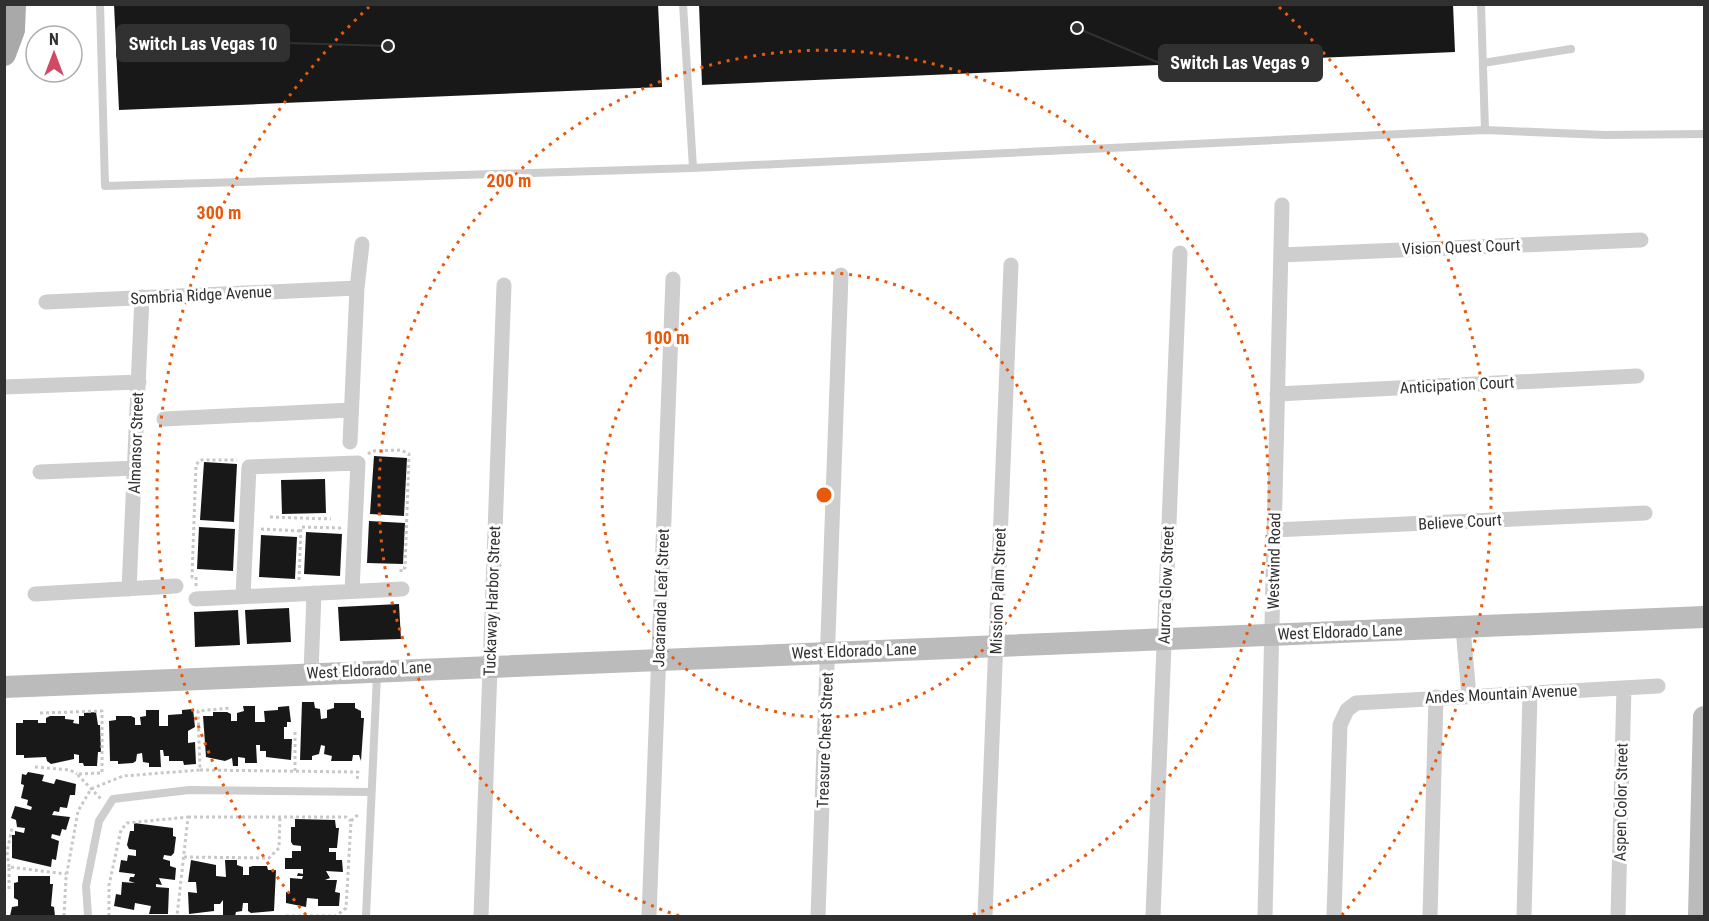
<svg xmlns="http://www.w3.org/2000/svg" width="1709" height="921" viewBox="0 0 1709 921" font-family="'Roboto Condensed',sans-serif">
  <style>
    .building { fill: #181818 }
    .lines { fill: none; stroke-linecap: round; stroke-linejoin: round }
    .path { stroke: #c8c8c8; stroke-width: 3; stroke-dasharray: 3 3; stroke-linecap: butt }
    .lane { stroke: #cecece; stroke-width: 8 }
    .street { stroke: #cecece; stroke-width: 15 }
    .secondary { stroke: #bbb; stroke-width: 22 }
    .primary { stroke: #a9a9a9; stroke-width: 24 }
    .ring { fill: none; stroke: #e8590c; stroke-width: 3; stroke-dasharray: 3 6 }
    .labels { text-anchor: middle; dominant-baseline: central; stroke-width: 6; stroke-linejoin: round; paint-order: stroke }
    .street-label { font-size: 16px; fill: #313131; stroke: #fff }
    .centre { fill: #e8590c; stroke: #fff; stroke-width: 3 }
    .ring-label { font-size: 18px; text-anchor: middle; font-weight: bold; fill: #e8590c; stroke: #fff; stroke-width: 6; stroke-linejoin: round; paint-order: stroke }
    .leader { fill: none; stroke: #313131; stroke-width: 2 }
    .callout-dot { fill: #313131; stroke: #fff; stroke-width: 2 }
    .callout { fill: #313131; stroke: #313131; stroke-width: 2 }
    .callout-label { font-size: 18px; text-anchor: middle; font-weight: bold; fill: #fff }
  </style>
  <rect width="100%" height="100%" fill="#fff"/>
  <path class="building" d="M114 4H658L662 87 119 110Z
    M699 4H1453L1455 52 702 85Z
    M374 456 407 458 404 516 370 514Z
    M204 462 237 464 234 522 200 520Z
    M325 479 326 513 282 514 281 480Z
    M369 521 405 523 403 564 367 563Z
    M199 527 235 529 233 571 197 569Z
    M306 532 342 534 340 576 304 574Z
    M261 535 297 537 295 579 259 577Z
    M399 604 401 639 340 641 338 607Z
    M289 608 291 642 247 644 245 610Z
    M238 610 240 645 195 647 194 612Z
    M302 702H314L315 708 320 709 321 719 327 718V710L334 708V703H355V708L361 711V718H364L361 761 359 755H353L352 761H331L332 756 324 754 325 746 321 745 319 754 312 756V760H300Z
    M243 706H255V722H265L264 711 278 710V707L289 706 291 722H287V727H284V739H292L291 760 266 757V751H260V745H256L257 763H245V758L238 757V766H233L232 758 225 761 206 757 203 716H213V712H227L231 714V721H237V713L244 711Z
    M193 709 195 727 188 731V743L195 742 196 764 184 765 183 761H169V756H164L163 750H160L161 767H149V763L143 762 142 753 137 754 136 761 133 763 118 764V761H110L109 721 116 720V716H131L135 718V725H141L140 717 146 716V710H159V726H168V715L182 714V710Z
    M96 712 98 725H100L101 752H98L97 766H84L83 763H79V755L74 754V759L51 764 47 761 46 757 24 758V755H16V723H23V720H38V723H46V718L50 716H65V719L74 720 73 723 79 724V716H84V713Z
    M28 772 44 775 42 781 54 784 56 779 76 784 75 795H70L67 808 60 807 59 812 54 811 52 815 70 817 66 830 62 829 60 836 52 834 51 838 59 841 56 860 52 859 51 867 12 858V835H15V831L24 833 25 828 17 827 16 820 11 818 15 806 31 810 32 807 27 805 28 800 21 798 24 785 21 784 22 774 26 775Z
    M295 819 335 820 336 828H339L337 848H329V852H336V860H342L343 872 326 871 330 878 325 880H337L335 892 340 893 339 906H318V899L307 898 306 907 286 903V892H290V878L302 879 303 876H297L298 873 303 874V869H285V858H292V851H301V846L293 845 291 842V827H295Z
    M134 823 173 828V836L176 837 174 853 171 856 164 855 163 859 170 861V866L176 868 175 880 159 878 162 885 156 884V887L169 888 168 914H149L151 906 135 903 134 910 114 906 116 894 121 895 122 882 135 883 129 881 130 877H134L135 874 119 872 121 860 127 861 128 855 136 856V850L129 849 127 845 130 831H134Z
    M191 860 216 865V876L226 877 225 860H237V865L243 867V875H249V867L253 866H267L268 870H276L274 911 251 913 248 911V903H243L242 911 236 912 235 916H223V900L220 904H214V911L189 914 188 892 197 893 196 882H188Z
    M18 876H50V884H53L51 906 54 907 55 916H10L12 907 18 906V900L14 898V883L18 882Z"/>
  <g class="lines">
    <path class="path" d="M368 454 372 451 401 450 409 454 405 568H401V575
      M270 517 331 519
      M261 529 301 531
      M299 580 301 527 341 528
      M196 586V577H192L196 465 200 460H237
      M40 713 102 711V773L77 774 101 799
      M35 767 70 770 77 774
      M200 770 358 772 357 781
      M295 771V732
      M188 817H346L351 821
      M184 857 269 858 279 848 280 816
      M9 867 7 852 12 828
      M9 889V867L66 874
      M64 916 66 878 78 811 91 789 123 776 200 770 198 711 230 708
      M109 916V885L121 830 127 823 188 817 177 916
      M286 916H336L346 908 351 821 360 813"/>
    <path class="lane" d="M100 4 105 186 693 168 1485 130 1481 4
      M683 4 693 168
      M1483 63 1571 49
      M1485 130 1605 135 1704 134
      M88 916 86 886 99 821 113 799 189 790 371 792
      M366 916 377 675"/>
    <path class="street" d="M1281 255 1641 240
      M46 302 357 288
      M4 387 139 382
      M1277 394 1637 376
      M164 419 351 410
      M350 442 357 288 362 244
      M40 472 136 468
      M1274 530 1645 513
      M129 589 142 297
      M35 594 176 586
      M243 596 249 467 358 463 352 591
      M196 599 402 589
      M1463 628 1469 696
      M311 673 314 593
      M481 916 504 285
      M649 916 673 279
      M818 916 841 275
      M985 916 1011 265
      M1153 916 1180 253
      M1265 916 1282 205
      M1334 916 1340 725 1347 710 1356 703 1658 686
      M1430 916 1436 697
      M1524 916 1530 694
      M1618 916 1624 688"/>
    <path class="secondary" d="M4 687 1704 617
      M1699 916 1704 717"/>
    <path class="primary" d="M4 54 13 30 14 4"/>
  </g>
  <g class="ring">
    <circle cx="824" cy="495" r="222"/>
    <path d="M679 916A445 445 0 1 1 969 916"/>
    <path d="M306 915A667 667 0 0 1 369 7M1279 7A667 667 0 0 1 1342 915"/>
  </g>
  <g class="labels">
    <g class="street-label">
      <text transform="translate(1461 247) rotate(-2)">Vision Quest Court</text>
      <text transform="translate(201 295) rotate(-3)">Sombria Ridge Avenue</text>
      <text transform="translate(1457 385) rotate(-3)">Anticipation Court</text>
      <text transform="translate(136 443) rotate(-88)">Almansor Street</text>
      <text transform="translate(1460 522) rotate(-3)">Believe Court</text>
      <text transform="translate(1274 561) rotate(-89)">Westwind Road</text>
      <text transform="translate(1166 585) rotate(-88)">Aurora Glow Street</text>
      <text transform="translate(998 591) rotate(-88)">Mission Palm Street</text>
      <text transform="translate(661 598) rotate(-88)">Jacaranda Leaf Street</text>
      <text transform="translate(492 601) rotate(-88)">Tuckaway Harbor Street</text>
      <text transform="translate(1340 632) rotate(-2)">West Eldorado Lane</text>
      <text transform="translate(854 651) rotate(-2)">West Eldorado Lane</text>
      <text transform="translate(369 670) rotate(-3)">West Eldorado Lane</text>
      <text transform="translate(1501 694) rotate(-3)">Andes Mountain Avenue</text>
      <text transform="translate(825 740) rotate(-88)">Treasure Chest Street</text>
      <text transform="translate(1621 802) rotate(-89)">Aspen Color Street</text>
    </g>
  </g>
  <circle cx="824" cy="495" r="9" class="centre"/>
  <g class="ring-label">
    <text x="509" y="187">200 m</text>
    <text x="219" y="219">300 m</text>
    <text x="667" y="344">100 m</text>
  </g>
  <path class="leader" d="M388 46L289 43M1077 28L1159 63"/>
  <g class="callout-dot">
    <circle cx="388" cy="46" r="6"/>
    <circle cx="1077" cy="28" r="6"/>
  </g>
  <g class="callout">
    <rect x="117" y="25" width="172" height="36" rx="6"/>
    <rect x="1159" y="45" width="163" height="36" rx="6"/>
  </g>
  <g class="callout-label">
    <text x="203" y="50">Switch Las Vegas 10</text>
    <text x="1240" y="69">Switch Las Vegas 9</text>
  </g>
  <rect width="1709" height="921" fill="none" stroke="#313131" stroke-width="12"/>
  <g transform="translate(54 54)"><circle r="28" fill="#ffffff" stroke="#adadad" stroke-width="1.5"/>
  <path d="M0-4.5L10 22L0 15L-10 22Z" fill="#d24966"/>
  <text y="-9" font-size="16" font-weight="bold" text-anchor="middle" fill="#313131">N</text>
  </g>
</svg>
